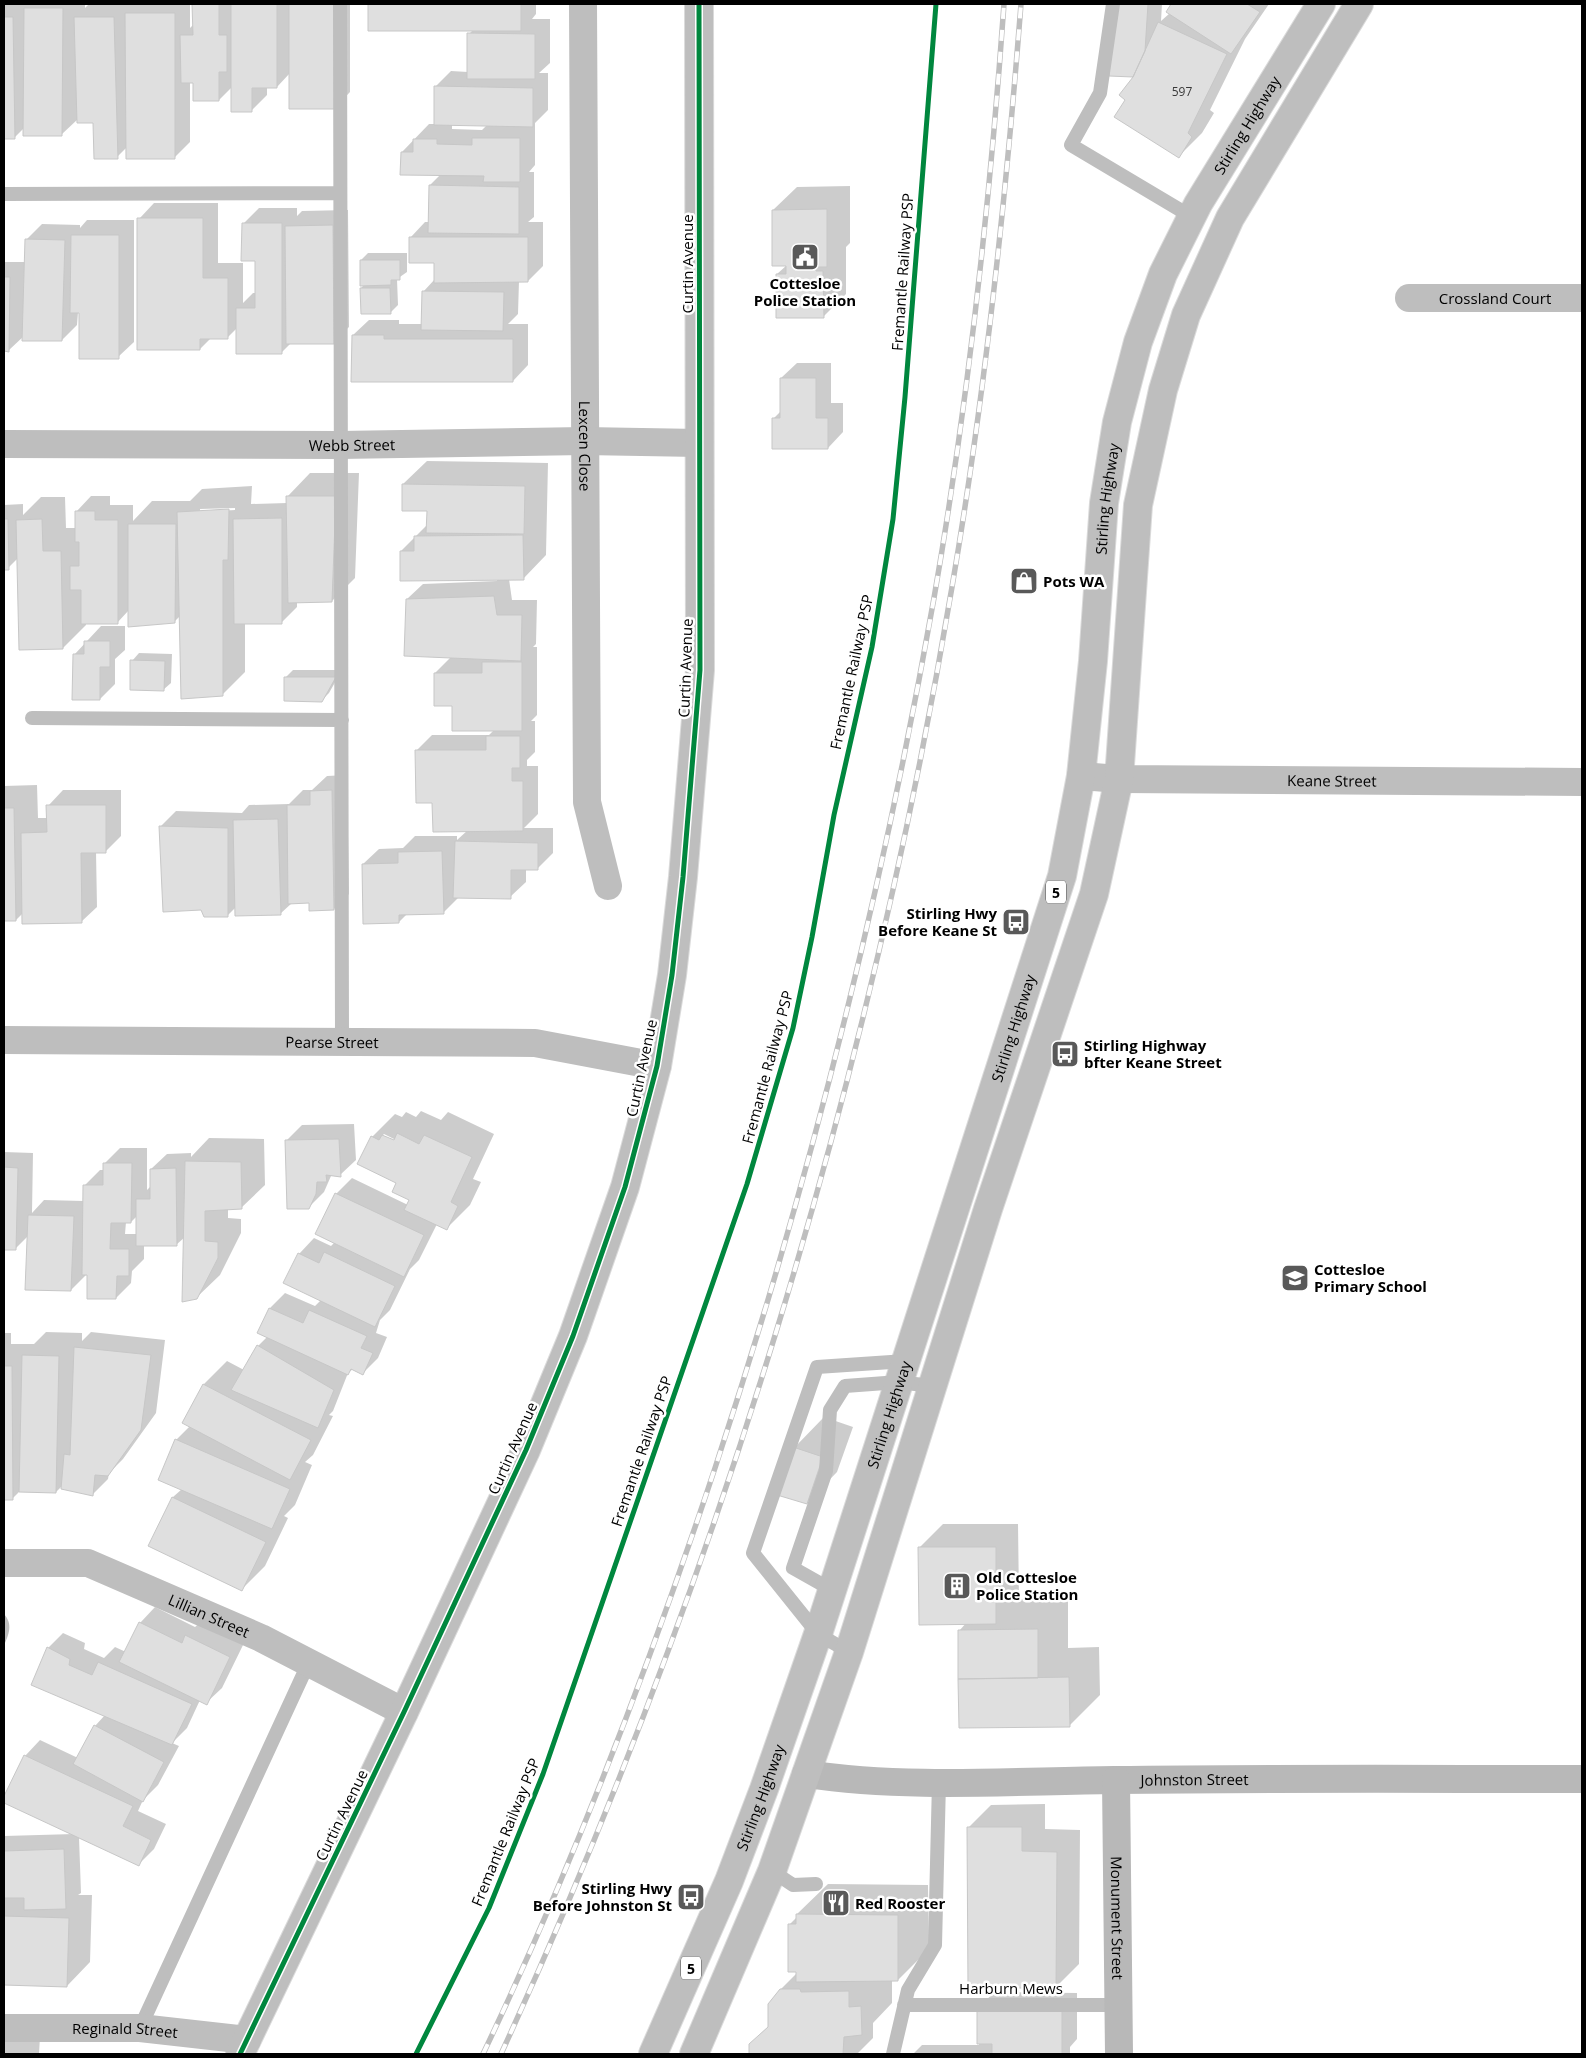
<svg xmlns="http://www.w3.org/2000/svg" width="1586" height="2058" viewBox="0 0 1586 2058" font-family="'Open Sans',sans-serif">
  <style>
    .water { fill: #bfbfbf }
    .shadow { fill: #0003; fill-rule: evenodd }
    .building { fill: #dfdfdf; stroke: #c7c7c7 }
    .lines { fill: none; stroke-linecap: round; stroke-linejoin: round }
    .primary-casing { stroke: #dbdbdb; stroke-width: 30 }
    .highway-casing { stroke: #dbdbdb; stroke-width: 30 }
    .lane { stroke: #bebebe; stroke-width: 14 }
    .street { stroke: #bebebe; stroke-width: 28 }
    .secondary { stroke: #b8b8b8; stroke-width: 28 }
    .primary { stroke: #bebebe; stroke-width: 28 }
    .highway { stroke: #bebebe; stroke-width: 28 }
    .rail-casing { stroke: #bebebe; stroke-width: 5.5 }
    .rail { stroke: #fff; stroke-width: 4; stroke-dasharray: 11; stroke-linecap: butt }
    .cycleway-casing { stroke: #fff; stroke-width: 8 }
    .cycleway { stroke: #00873e; stroke-width: 5 }
    .labels { text-anchor: middle; dominant-baseline: central; stroke-width: 5; stroke-linejoin: round; paint-order: stroke }
    .number-label { font-size: 12px; fill: #383838 }
    .shield { fill: #fff; stroke: #4c4c4c; stroke-width: 1 }
    .shield-label { font-size: 14px; font-weight: bold; fill: #000 }
    .street-label { font-size: 15px; fill: #000; stroke: #fff }
    .poi-label { font-size: 15px; font-weight: bold; fill: #000; stroke: #fff; text-anchor: start }
  </style>
  <rect width="100%" height="100%" fill="#fff"/>
  <path class="water" d="M4 1614C13 1624 9 1634 4 1645Z"/>
  <path class="shadow" d="M4 4H85V8L89 4H190V28L194 24 193 4H350V92L335 108 290 73 277 87H267V95L251 111 232 87 219 100 194 82H190V142L174 158 127 147 117 157 95 121 78 119 61 135 24 128 14 138H4Z
    M370 4H536V14L532 19H550V63L539 73H548V110L535 123V165L529 172H534V217L528 222H543V266L528 281H519L518 314 508 324H528V365L513 381 353 335 369 320H399V324H423V292L435 279V261L410 238 425 222H429L430 185 441 174 402 152 429 124H435V87L451 71 468 72 469 34 473 30 370 29ZM452 124 487 125 482 130 452 129Z
    M1116 4H1162L1161 21 1170 13 1168 11 1173 4H1269L1245 39 1210 110 1214 113 1202 133 1179 156 1127 99 1134 77Z
    M850 186V243L846 247V294L823 317 777 274 787 265 773 210 797 187Z
    M154 203H218V263H243V303L253 293H256V260L243 224 259 208H297V216L302 211 348 210 349 327 333 342 291 343 282 352 237 328 227 338H211L200 349 139 219Z
    M87 220H134V342L118 357 81 312H78L77 325 62 340 24 336 9 350H4V262H26V240L42 224 80 225V228Z
    M368 253H407V272L397 279 398 305 390 313 361 288 365 284 361 260Z
    M797 363H831V403H843V432L828 448 774 418 781 411V378Z
    M427 461 548 463 546 555 523 579H509L512 600H537L536 644 533 647H537V715L531 721H535V752L527 760V766H538V814L524 828H553V853L537 869H526V882L510 897H459L443 913H408L399 922 363 864 379 849 403 848 415 836H457V840L468 830 433 801 416 751 432 735H489L494 730 453 704 435 673 451 657 407 599 423 584 497 581V579L401 551 428 524V510L403 484Z
    M310 473H359L355 578 332 601 297 602V607L282 622 245 623V672L222 695 180 616 174 622 129 610 117 623H86V625L63 648 18 558 8 568H4V505L23 504V515L41 497H65L66 528H76V512L91 496H110V505H133V521L152 501H190L202 489 252 486 251 504 287 503V497ZM235 508V510L200 512V509Z
    M101 626H125V650L115 659V684L100 699 74 655Z
    M139 653 172 654 171 683 163 690 132 661Z
    M293 670H342L329 693 321 701 285 678Z
    M347 775 349 894 334 909 310 902 292 903 280 914 236 907 227 916 160 827 176 811 242 813 249 805 289 804 303 790H312L327 776Z
    M37 785 38 818H48V806L63 790H121V836L106 851H96L97 907 81 922 23 913 16 920H4V786Z
    M421 1111 441 1120 448 1112 494 1134 473 1179 481 1182 470 1205 447 1228 437 1224 419 1260 410 1269 390 1310 380 1320 376 1333 387 1337 378 1358 363 1373 353 1369 348 1373 333 1411 329 1415 333 1416 313 1455 305 1462 312 1465 295 1505 284 1516 288 1518 265 1566 242 1589 150 1545 173 1497 182 1489 176 1440 190 1426 184 1423 204 1384 227 1361 244 1370 258 1346 267 1337 259 1333 270 1308 285 1293 315 1306 321 1300 299 1254 314 1238 331 1246 335 1242 336 1194 352 1178 408 1205 410 1199 398 1182 372 1137 395 1114 402 1117 406 1112 416 1117ZM384 1134 400 1142 399 1144 382 1136Z
    M354 1124 356 1160 340 1175 331 1176 324 1192 308 1208 286 1141 302 1125Z
    M209 1138 264 1139 265 1185 241 1208 228 1209V1218L241 1219V1233L220 1275 196 1298 185 1237 176 1245H144V1259L132 1271 131 1283 116 1298 88 1273 71 1290 28 1236 16 1248H4V1152L33 1153 32 1213 44 1200 84 1201 85 1185 100 1170H104V1164L120 1148H147V1190L151 1186V1169L167 1154 191 1153V1157ZM138 1215V1234H125L126 1222H131Z
    M46 1332 82 1333V1341L91 1332 165 1340 156 1413 123 1459 109 1473 108 1479 93 1494 63 1485 56 1492 20 1491 12 1499H4V1333H11V1344H34Z
    M824 1417 853 1427 837 1472 807 1503 794 1448Z
    M943 1524H1018L1019 1599H1068V1648L1099 1647 1100 1695 1070 1725 960 1630 966 1623 919 1548Z
    M155 1607 195 1627 202 1621 245 1641 222 1688 206 1703 200 1700 187 1728 172 1743 179 1746 158 1785 143 1800 138 1811 166 1824 154 1849 138 1865 79 1837 81 1893 78 1895H92L90 1962 67 1986 4 1984V1836L74 1834 4 1801V1799L25 1756 40 1740 78 1758 95 1726 105 1715 48 1648 63 1633 85 1643 84 1649 104 1658 115 1647 126 1652 140 1623Z
    M1045 1804V1829L1080 1830 1079 1964 1056 1987 968 1828 991 1805Z
    M828 1884 928 1885 929 1949 898 1980H892V2003L873 2023V2038L857 2054H750V2044L770 2025 781 1989 797 1973 789 1925 797 1917V1914Z
    M994 1992 1077 1993V2039L1070 2047V2054H913L922 2045H979V2008Z
    M4 2035 40 2037 39 2054H4Z"/>
  <path class="building" d="M192 4H219V35H227V72H219V101H193V83H181L180 35H193Z
    M231 4H277V88H252V112H231Z
    M289 4H335V109H289Z
    M368 4H521V31H368Z
    M1115 4H1148L1145 51 1133 77 1109 76Z
    M1171 4H1247L1260 12 1231 54 1166 12Z
    M24 8H63L62 136H23Z
    M125 13H175V159H126Z
    M4 17H13L15 139H4Z
    M74 17H114L118 159H94L93 123H77Z
    M1158 22 1227 54 1188 133 1192 137 1179 158 1114 117 1125 100 1119 95 1133 77Z
    M467 33 535 34V79H467Z
    M434 86 533 88V127L434 125Z
    M472 138H520V182H483L484 176 400 175 401 152H413V139H437V144L472 145Z
    M429 185 519 187V234L428 233Z
    M827 209V267H816V271H823L824 318H776V274H786V266H772V210Z
    M137 218H203V278H228V339H200V350H137Z
    M242 223H282V354H236V308H255V261H241Z
    M333 225 334 344H286L285 226Z
    M71 235H119V359H79V313H70Z
    M409 237H528V282L434 283V263H409Z
    M25 239 65 240 62 341H22Z
    M360 260H400V280H391V285L360 286Z
    M4 277H10L9 352 4 351Z
    M360 288H390L391 314H361Z
    M422 291 504 292 503 331 421 330Z
    M352 335H384V339H513V382H351Z
    M780 378H816V418H828V449H772V418H780Z
    M402 484 525 486 524 534 426 533 427 511H402Z
    M286 496H336L332 602 288 603Z
    M229 509 228 560H223V696L181 699 177 512Z
    M75 511H95V520H118V624H81V590H70V566H79V542H75Z
    M282 518V624H234L233 519Z
    M4 519H8L9 570H4Z
    M42 519 43 551H61L63 649 19 650 16 520Z
    M128 524H176L175 623 128 627Z
    M523 535 524 580 400 581V551H414V536Z
    M494 596 497 615H522L521 661 404 656 406 599Z
    M84 641H110V667H100V700H72L73 654H84Z
    M130 660 165 661 164 691 130 690Z
    M482 662H522V731H452V706H434V673H482Z
    M284 677H336L322 702 284 701Z
    M486 736H520V768H512V781H523V831L433 832 432 803H416L415 750H486Z
    M332 790 334 910 309 911V903L288 904 287 805H310V791Z
    M46 805H106V853H81L82 923 22 924 21 833 47 832Z
    M4 808H14L16 921H4Z
    M278 819 281 915 235 916 233 820Z
    M159 826 228 828V917H204L201 910 163 912Z
    M455 841 538 843V870H511V899L453 898Z
    M442 851 444 914 399 915V923L363 924 362 864 398 863V852Z
    M397 1133 419 1144 424 1135 472 1157 451 1202 458 1206 447 1230 404 1210 409 1200 392 1192 396 1183 357 1164 371 1136 379 1140 382 1135 394 1140Z
    M339 1139 341 1177 326 1175 327 1182H317L316 1194 309 1209H287L285 1140Z
    M185 1161 241 1162 242 1209 205 1211V1241L218 1242V1258L197 1299 182 1302Z
    M103 1163H132L131 1223H111L110 1249H129V1276H117L116 1299H87V1275H82L83 1185H103Z
    M4 1167 18 1168 16 1250H4Z
    M176 1168 177 1246H136V1199H150V1169Z
    M335 1193 424 1235 404 1277 315 1234Z
    M28 1215 74 1216 71 1291 25 1290Z
    M324 1252 395 1286 375 1327 283 1283 298 1253 319 1263Z
    M269 1308 303 1323 309 1310 367 1336 361 1348 373 1353 363 1375 351 1369 348 1375 257 1333Z
    M257 1345 334 1390 318 1428 231 1390Z
    M74 1347 151 1355 141 1430 108 1476 95 1475 93 1496 61 1489 64 1454 70 1455Z
    M22 1355 59 1356 56 1493 19 1492Z
    M4 1366H12L13 1500H4Z
    M203 1384 311 1440 290 1480 182 1423Z
    M175 1439 290 1489 272 1529 158 1480Z
    M793 1447 823 1457 807 1504 777 1495Z
    M172 1497 266 1542 242 1591 148 1546Z
    M918 1547H996V1624L919 1625Z
    M139 1622 182 1643 185 1635 230 1657 207 1705 119 1662Z
    M1038 1629V1678L958 1679V1630Z
    M47 1647 70 1659 69 1665 92 1675 98 1662 192 1704 172 1745 31 1685Z
    M1069 1677 1070 1727 959 1728 958 1679Z
    M94 1725 164 1762 143 1802 73 1764Z
    M24 1755 133 1806 123 1826 151 1840 139 1866 4 1803V1796Z
    M967 1827H1022V1851L1057 1852 1056 1988H968Z
    M64 1849 66 1909 24 1910V1898H4V1851Z
    M796 1914 898 1915V1981L796 1982V1972H788V1924H796Z
    M4 1916 69 1918 67 1987 4 1985Z
    M780 1989H800L801 1992 849 1991V2007L861 2006 862 2035 844 2037 843 2054H749V2044L768 2027V2004Z
    M977 2007 1062 2008V2054H992V2044H977Z"/>
  <g class="lines">
    <defs>
      <path id="primary" d="M240 2054 404 1712 526 1450 573 1336 625 1187 657 1066 672 975 683 877 700 670 699 4"/>
      <g id="highway">
        <path id="s10" d="M653 2054 729 1881 764 1789 818 1634 1062 876 1081 776 1093 661 1104 503 1117 422 1138 342 1163 274 1198 204 1321 4"/>
        <path d="M694 2054 772 1871 849 1652 988 1209 1094 894 1119 779 1138 505 1163 390 1186 315 1230 218 1359 4"/>
      </g>
    </defs>
    <use href="#primary" class="primary-casing"/>
    <use href="#highway" class="highway-casing"/>
    <path class="lane" d="M340 4 342 1041
      M1113 4 1100 93 1071 145 1192 217
      M4 194 339 193
      M32 718 342 720
      M832 1590 793 1568 826 1471 830 1410 845 1386 899 1382 931 1386
      M849 1652 818 1634 753 1553 817 1367 906 1361
      M772 1871 793 1885 816 1884
      M904 2005H1118
      M140 2028 309 1662
      M893 2054 908 1990 935 1945 939 1782"/>
    <g class="street">
      <path id="s1" d="M583 4 587 802 608 886"/>
      <path id="s2" d="M1409 298H1582"/>
      <path id="s3" d="M4 444 340 445 584 441 699 443"/>
      <path id="s4" d="M1081 776 1119 779 1582 782"/>
      <path id="s5" d="M4 1040 535 1043 657 1066"/>
      <path id="s6" d="M4 1563H88L261 1638 404 1712"/>
      <path id="s7" d="M4 2028H140L247 2040"/>
    </g>
    <g class="secondary">
      <path id="s8" d="M806 1774C908 1789 1012 1781 1114 1780 1270 1778 1426 1779 1582 1779"/>
      <path id="s9" d="M1116 1780 1119 2054"/>
    </g>
    <use href="#primary" class="primary"/>
    <use href="#highway" class="highway"/>
    <defs>
      <path id="rail" d="M483 2054C573 1865 649 1667 715 1468 809 1184 882 893 934 598 968 402 990 202 1004 4
        M501 2054C715 1588 867 1094 952 587 985 394 1006 199 1021 4"/>
    </defs>
    <use href="#rail" class="rail-casing"/>
    <use href="#rail" class="rail"/>
    <defs>
      <path id="cycleway" d="M240 2054 404 1712 526 1450 573 1336 625 1187 657 1066 672 975 683 877 700 670 699 4
        M416 2054 489 1908 543 1774 747 1184 793 1028 812 937 834 815 872 647 893 519 905 397 936 4"/>
    </defs>
    <use href="#cycleway" class="cycleway-casing"/>
    <use href="#cycleway" class="cycleway"/>
  </g>
  <defs>
    <symbol id="civic-square" viewBox="-11 -11 22 22"><rect x="-9" y="-9" width="18" height="18" rx="4" fill="#595959" stroke="#fff"/><path d="M-.6-6.5H3V-4.5H.6V-3L4-1V1h2V6H-6V1h2V-1L-.6-3ZM-1.2 2.5V6h2.4V2.5Z" fill="#fff"/></symbol>
    <symbol id="shop-square" viewBox="-11 -11 22 22"><rect x="-9" y="-9" width="18" height="18" rx="4" fill="#595959" stroke="#fff"/><path d="M-5-2.5h2.3a2.7 3.5 0 0 1 5.4 0H5L5.5 6h-11ZM-1.5-2.5h3a1.5 2.3 0 0 0-3 0Z" fill="#fff"/></symbol>
    <symbol id="bus-square" viewBox="-11 -11 22 22"><rect x="-9" y="-9" width="18" height="18" rx="4" fill="#595959" stroke="#fff"/><path d="M-5-6H5V4H4V6H2V4H-2V6H-4V4H-5ZM-3.5-4V0h7V-4ZM-3.5 1.2v1.5H-2V1.2ZM2 1.2v1.5H3.5V1.2Z" fill="#fff"/></symbol>
    <symbol id="school-square" viewBox="-11 -11 22 22"><rect x="-9" y="-9" width="18" height="18" rx="4" fill="#595959" stroke="#fff"/><path d="M0-5L7-2L0 1L-7-2ZM-4 1L0 2.5L4 1V4Q0 6-4 4Z" fill="#fff"/></symbol>
    <symbol id="building-square" viewBox="-11 -11 22 22"><rect x="-9" y="-9" width="18" height="18" rx="4" fill="#595959" stroke="#fff"/><path d="M-4-6H4V6H1V3H-1V6H-4ZM-2.5-4.3h1.7v1.8h-1.7ZM.8-4.3h1.7v1.8H.8ZM-2.5-1h1.7V.8h-1.7ZM.8-1h1.7V.8H.8Z" fill="#fff"/></symbol>
    <symbol id="restaurant-square" viewBox="-11 -11 22 22"><rect x="-9" y="-9" width="18" height="18" rx="4" fill="#595959" stroke="#fff"/><path d="M-5-6h1v4h1v-4h1v4h1v-4h1v5L-1.5 .5V6h-2V.5L-5-1ZM5-6V6H3V1.5H1.5Q1.5-4 5-6Z" fill="#fff"/></symbol>
  </defs>
  <g fill-rule="evenodd">
    <use href="#civic-square" x="789" y="241" width="32" height="32"/>
    <use href="#shop-square" x="1008" y="565" width="32" height="32"/>
    <use href="#bus-square" x="1000" y="906" width="32" height="32"/>
    <use href="#bus-square" x="1049" y="1038" width="32" height="32"/>
    <use href="#school-square" x="1279" y="1262" width="32" height="32"/>
    <use href="#building-square" x="941" y="1570" width="32" height="32"/>
    <use href="#bus-square" x="675" y="1881" width="32" height="32"/>
    <use href="#restaurant-square" x="820" y="1887" width="32" height="32"/>
  </g>
  <g class="labels">
    <g class="number-label">
      <text x="1182" y="91">597</text>
    </g>
    <g class="shield">
      <rect x="1046" y="880.5" width="20" height="23" rx="4"/>
      <rect x="681" y="1956.5" width="20" height="23" rx="4"/>
    </g>
    <g class="shield-label">
      <text x="1056" y="892">5</text>
      <text x="691" y="1968">5</text>
    </g>
    <g class="street-label">
      <text stroke="none"><textPath href="#s10" startOffset="2032">Stirling Highway</textPath></text>
      <text transform="translate(687 264) rotate(-90)">Curtin Avenue</text>
      <text transform="translate(902 272) rotate(-86)">Fremantle Railway PSP</text>
      <text stroke="none"><textPath href="#s2" startOffset="86">Crossland Court</textPath></text>
      <text stroke="none"><textPath href="#s3" startOffset="348">Webb Street</textPath></text>
      <text stroke="none"><textPath href="#s1" startOffset="442">Lexcen Close</textPath></text>
      <text stroke="none"><textPath href="#s10" startOffset="1628">Stirling Highway</textPath></text>
      <text transform="translate(685 668) rotate(-88)">Curtin Avenue</text>
      <text transform="translate(851 672) rotate(-78)">Fremantle Railway PSP</text>
      <text stroke="none"><textPath href="#s4" startOffset="251">Keane Street</textPath></text>
      <text stroke="none"><textPath href="#s10" startOffset="1088">Stirling Highway</textPath></text>
      <text stroke="none"><textPath href="#s5" startOffset="328">Pearse Street</textPath></text>
      <text transform="translate(767 1067) rotate(-75)">Fremantle Railway PSP</text>
      <text transform="translate(641 1068) rotate(-78)">Curtin Avenue</text>
      <text stroke="none"><textPath href="#s10" startOffset="682">Stirling Highway</textPath></text>
      <text transform="translate(512 1448) rotate(-66)">Curtin Avenue</text>
      <text transform="translate(641 1451) rotate(-71)">Fremantle Railway PSP</text>
      <text stroke="none"><textPath href="#s6" startOffset="216">Lillian Street</textPath></text>
      <text stroke="none"><textPath href="#s8" startOffset="389">Johnston Street</textPath></text>
      <text stroke="none"><textPath href="#s10" startOffset="278">Stirling Highway</textPath></text>
      <text transform="translate(341 1815) rotate(-64)">Curtin Avenue</text>
      <text transform="translate(505 1832) rotate(-68)">Fremantle Railway PSP</text>
      <text stroke="none"><textPath href="#s9" startOffset="138">Monument Street</textPath></text>
      <text x="1011" y="1988">Harburn Mews</text>
      <text stroke="none"><textPath href="#s7" startOffset="121">Reginald Street</textPath></text>
    </g>
    <g class="poi-label">
      <text x="805" y="283" text-anchor="middle">Cottesloe<tspan x="805" dy="17">Police Station</tspan></text>
      <text x="1043" y="581">Pots WA</text>
      <text x="997" y="913" text-anchor="end">Stirling Hwy<tspan x="997" dy="17">Before Keane St</tspan></text>
      <text x="1084" y="1045">Stirling Highway<tspan x="1084" dy="17">bfter Keane Street</tspan></text>
      <text x="1314" y="1269">Cottesloe<tspan x="1314" dy="17">Primary School</tspan></text>
      <text x="976" y="1577">Old Cottesloe<tspan x="976" dy="17">Police Station</tspan></text>
      <text x="672" y="1888" text-anchor="end">Stirling Hwy<tspan x="672" dy="17">Before Johnston St</tspan></text>
      <text x="855" y="1903">Red Rooster</text>
    </g>
  </g>
  <rect width="1586" height="2058" fill="none" stroke="#000000" stroke-width="10"/>
</svg>
